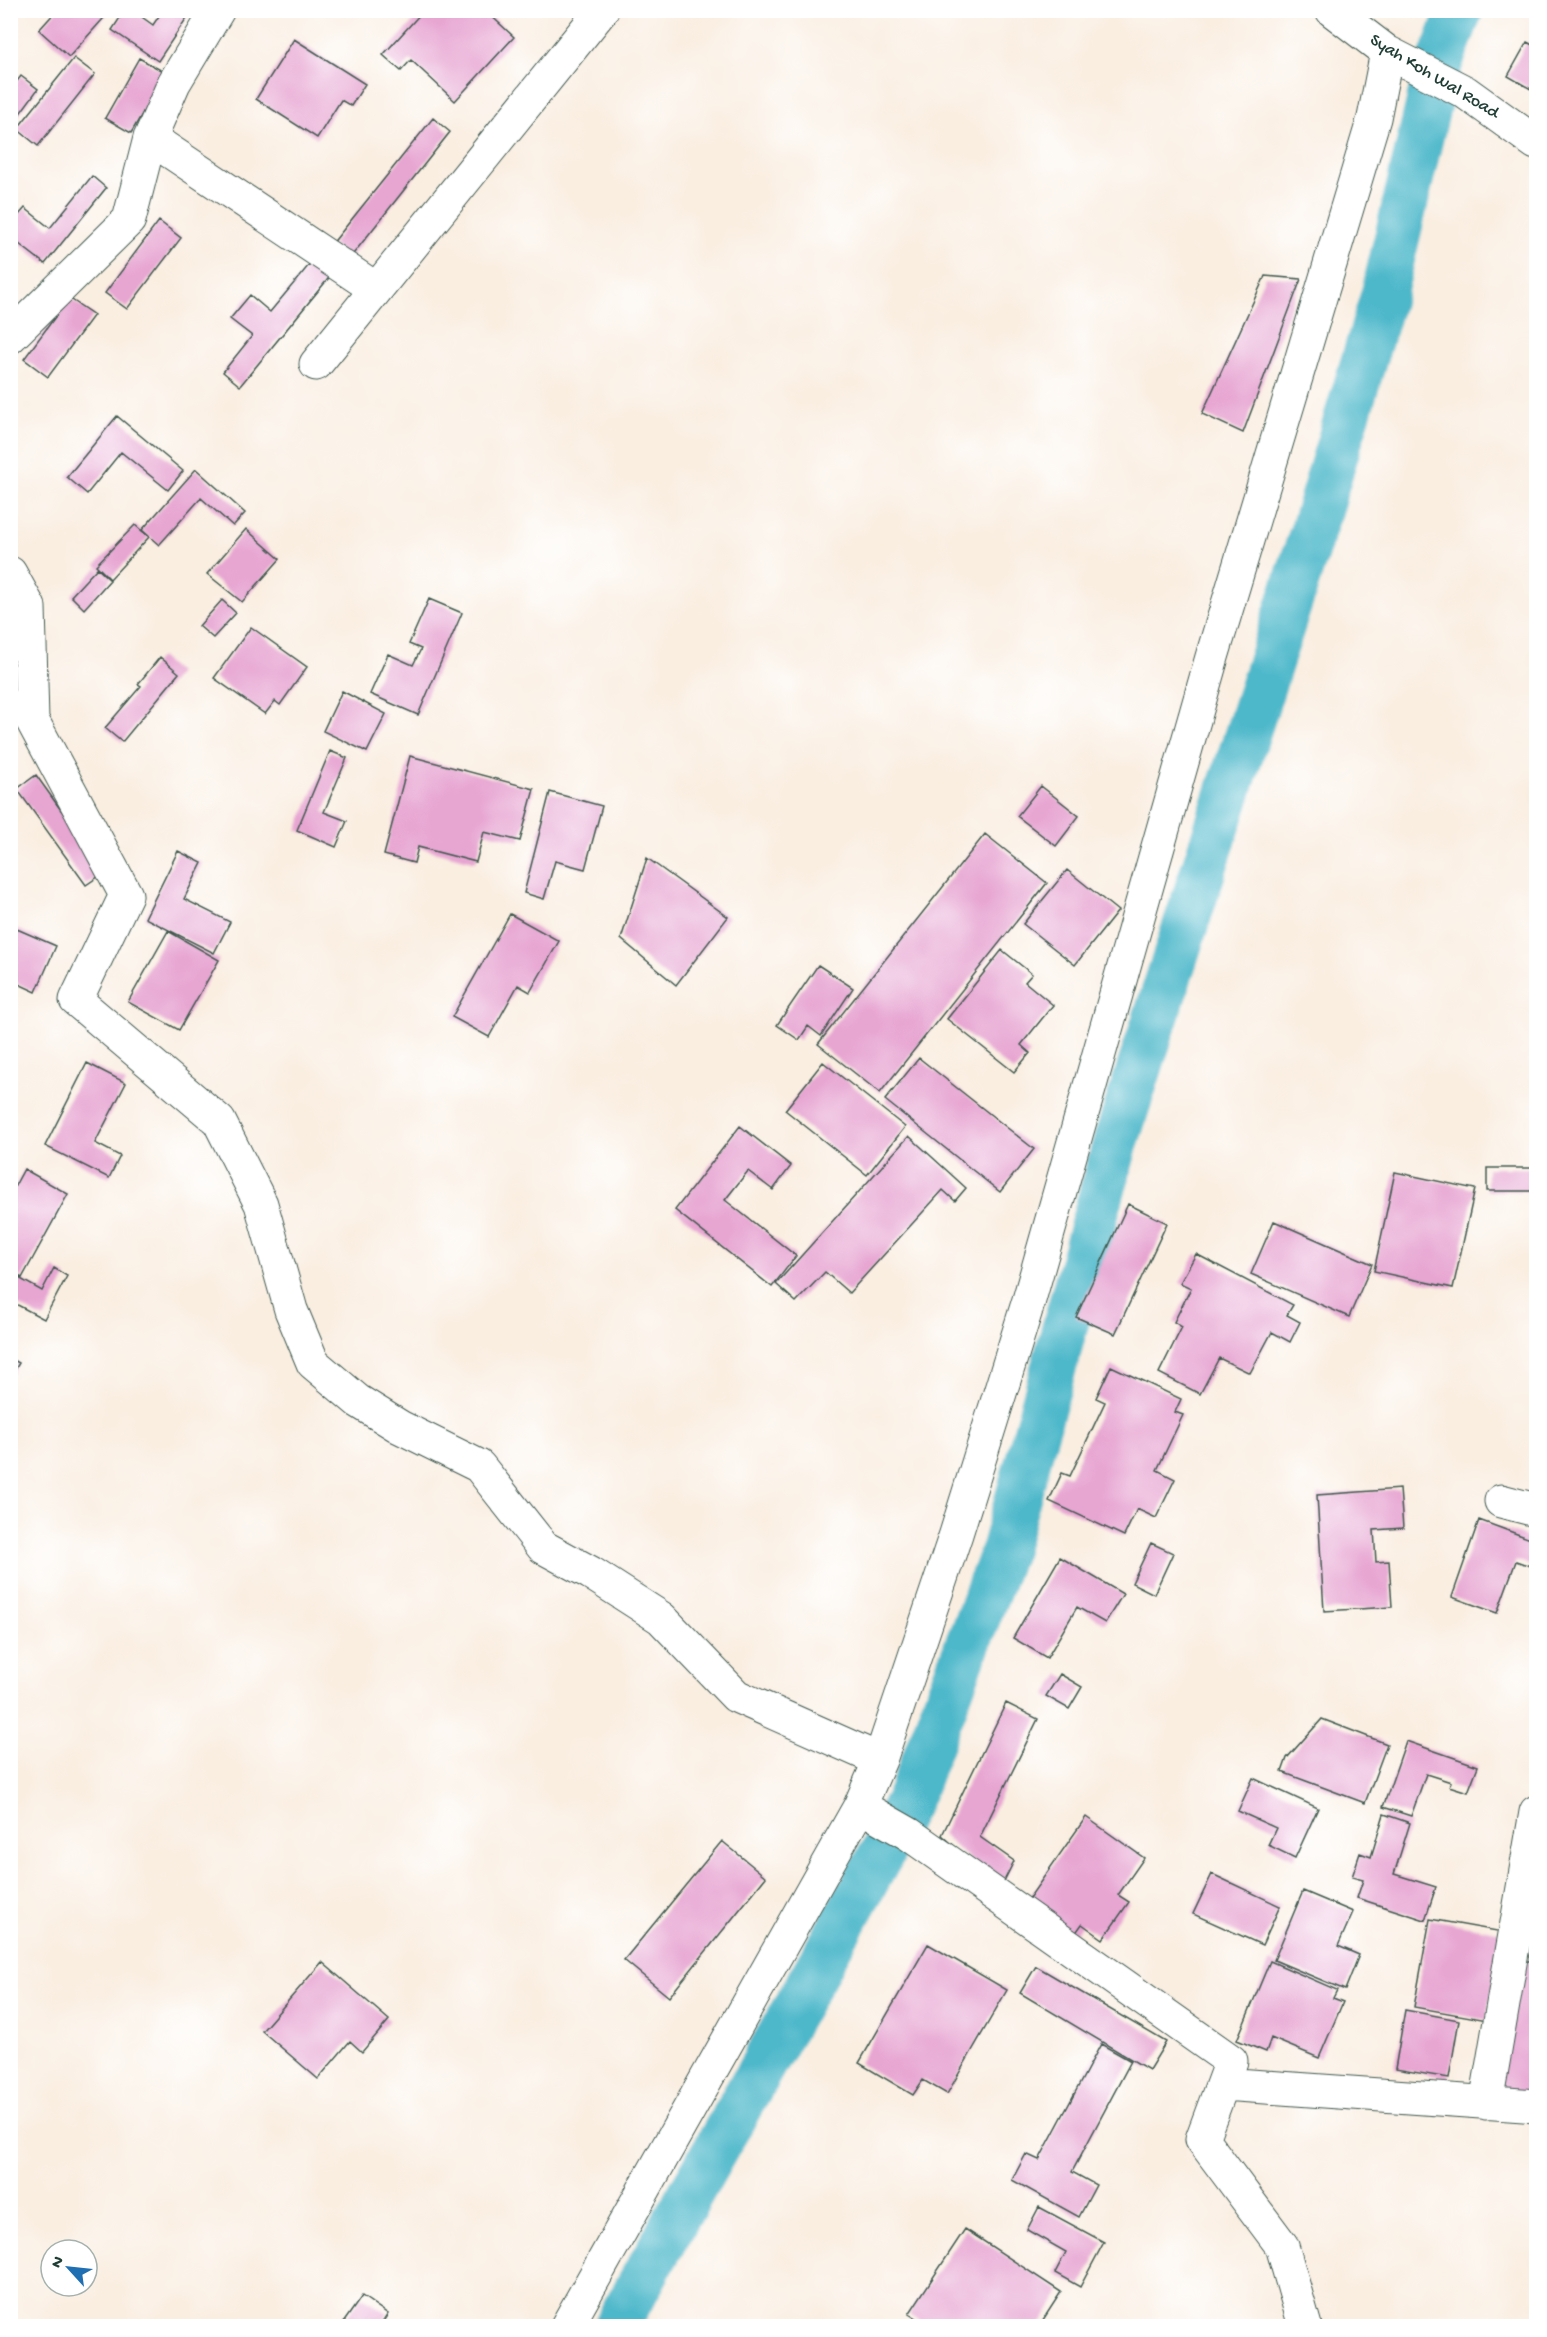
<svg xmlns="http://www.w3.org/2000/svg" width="1547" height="2337" viewBox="0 0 1547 2337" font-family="'Gochi Hand',sans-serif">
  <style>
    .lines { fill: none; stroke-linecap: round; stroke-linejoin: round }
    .canal { stroke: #4db8ca; stroke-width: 46 }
    .building { fill: #e7a5d2 }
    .minor-casing { stroke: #40584e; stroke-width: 35 }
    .minor { stroke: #fff; stroke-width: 33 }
    .labels { text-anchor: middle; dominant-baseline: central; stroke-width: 4.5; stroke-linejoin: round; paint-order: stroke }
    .street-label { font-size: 18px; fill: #1f3d34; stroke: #fff }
  </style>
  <rect width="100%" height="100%" fill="#fff"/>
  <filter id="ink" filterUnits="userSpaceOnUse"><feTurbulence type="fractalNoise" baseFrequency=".0167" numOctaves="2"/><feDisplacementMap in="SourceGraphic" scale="12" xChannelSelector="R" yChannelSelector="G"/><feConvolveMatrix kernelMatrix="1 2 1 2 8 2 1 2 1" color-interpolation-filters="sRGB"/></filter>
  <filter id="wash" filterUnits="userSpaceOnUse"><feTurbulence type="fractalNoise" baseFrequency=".008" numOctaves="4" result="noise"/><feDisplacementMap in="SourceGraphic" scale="24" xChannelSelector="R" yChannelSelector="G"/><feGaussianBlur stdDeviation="1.35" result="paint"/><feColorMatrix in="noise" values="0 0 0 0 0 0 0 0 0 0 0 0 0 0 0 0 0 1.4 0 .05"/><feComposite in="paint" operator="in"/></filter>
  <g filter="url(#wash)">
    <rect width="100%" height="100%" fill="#faeee1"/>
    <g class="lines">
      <path class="canal" d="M616 2326 882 1853 912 1792 1004 1548 1116 1141 1313 530 1384 293 1435 76 1460 10"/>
    </g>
    <g id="blocks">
      <path class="building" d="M57 10H111L69 57 39 30Z
        M125 10H132L153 25 163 10H192L158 61 112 30Z
        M424 10H485L514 37 455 101 411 60 401 71 383 55Z
        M294 39 365 84 351 106 341 100 317 138 256 99Z
        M1527 42 1536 47V92L1508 76Z
        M74 58 95 74 38 146 17 129Z
        M139 58 166 73 131 133 105 118Z
        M21 76 38 89 10 127V90Z
        M433 118 450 132 350 258 332 244Z
        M92 176 106 188 45 264 10 237V225L25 208 50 228Z
        M159 221 181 238 127 309 105 293Z
        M314 259 332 274 240 386 223 372 252 336 230 319 250 295 270 312Z
        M1265 276 1301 279 1243 433 1202 414Z
        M69 298 94 315 48 377 24 359Z
        M117 416 183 471 168 490 121 452 87 494 67 477Z
        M196 469 245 513 233 526 201 498 159 545 142 530Z
        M135 525 149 537 110 579 96 565Z
        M246 529 280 559 242 602 207 574Z
        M97 568 110 580 84 609 71 596Z
        M429 599 462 613 418 715 370 694 388 654 413 665 421 649 409 644Z
        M222 600 236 613 213 638 199 626Z
        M251 627 307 667 280 705 275 701 265 714 214 678Z
        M160 657 179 673 122 742 105 728 141 686 138 684Z
        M342 691 386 714 367 752 323 731Z
        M330 751 347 758 324 812 347 821 336 847 297 830Z
        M410 756 534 789 520 841 484 832 476 862 418 847 414 863 384 855Z
        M36 775 105 872 86 885 17 789Z
        M1041 786 1079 816 1056 846 1017 816Z
        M550 792 602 806 585 869 555 861 544 899 524 893Z
        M985 834 1047 883 880 1093 818 1044Z
        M178 851 202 863 184 899 230 922 214 953 145 918Z
        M647 858 728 917 676 985 621 939Z
        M1067 870 1118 911 1075 965 1023 924Z
        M510 914 559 941 530 992 518 985 489 1037 452 1017Z
        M10 926 56 946 36 992 10 980Z
        M168 931 219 960 179 1030 128 1002Z
        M1002 950 1032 974 1025 982 1053 1005 1021 1045 1030 1053 1014 1072 947 1019Z
        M818 965 853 988 821 1036 808 1026 799 1040 777 1025Z
        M919 1058 1034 1149 1000 1192 885 1100Z
        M823 1062 905 1127 867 1175 785 1110Z
        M87 1063 126 1083 95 1143 120 1156 109 1178 45 1146Z
        M740 1126 791 1166 773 1190 748 1171 725 1200 796 1256 772 1287 675 1210Z
        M909 1136 966 1188 955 1201 943 1190 849 1293 825 1272 796 1302 776 1284Z
        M1487 1168H1536V1191H1487Z
        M24 1169 68 1194 22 1278 10 1271V1195Z
        M1395 1172 1475 1189 1453 1288 1374 1271Z
        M1128 1204 1167 1223 1115 1334 1076 1317Z
        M1274 1221 1372 1264 1349 1317 1251 1274Z
        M1196 1254 1293 1305 1287 1315 1300 1322 1290 1342 1272 1332 1250 1373 1219 1358 1200 1394 1159 1373 1182 1327 1174 1322 1191 1288 1180 1283Z
        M54 1268 67 1276 44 1319 10 1301V1273L42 1291Z
        M10 1358 19 1363 10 1378Z
        M1111 1366 1181 1399 1175 1412 1183 1415 1157 1470 1175 1479 1156 1518 1137 1509 1124 1536 1049 1501 1062 1473 1070 1476 1105 1402 1096 1398Z
        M1400 1489 1403 1528 1374 1530 1376 1562 1389 1561 1392 1607 1324 1611 1317 1495Z
        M1479 1520 1536 1541V1568L1516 1561 1497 1613 1452 1597Z
        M1151 1543 1173 1553 1154 1594 1132 1583Z
        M1060 1557 1123 1594 1105 1623 1077 1607 1047 1658 1013 1638Z
        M1060 1674 1082 1687 1069 1709 1046 1696Z
        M1006 1703 1038 1719 980 1837 1014 1861 1001 1887 942 1835Z
        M1322 1719 1387 1744 1365 1803 1282 1772 1287 1758Z
        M1406 1741 1478 1766 1468 1792 1449 1786 1451 1782 1426 1774 1411 1816 1383 1807Z
        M1253 1778 1318 1808 1295 1858 1268 1845 1276 1828 1238 1811Z
        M1384 1814 1410 1823 1394 1874 1436 1887 1425 1920 1357 1898 1363 1880 1352 1877 1360 1853 1371 1857Z
        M1086 1817 1144 1858 1118 1895 1129 1902 1103 1939 1082 1924 1075 1934 1027 1901Z
        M722 1841 766 1877 669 1997 624 1960Z
        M1212 1874 1280 1906 1262 1945 1193 1914Z
        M1303 1891 1353 1912 1338 1946 1359 1955 1345 1990 1274 1960Z
        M1430 1919 1503 1932 1487 2020 1414 2007Z
        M928 1944 1007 1990 947 2094 923 2080 913 2095 859 2063Z
        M1522 1960 1536 1962V2096L1499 2089Z
        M1270 1961 1337 1990 1333 1998 1343 2002 1319 2058 1271 2038 1266 2052 1237 2040Z
        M322 1962 389 2020 362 2052 350 2041 318 2079 262 2031Z
        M1036 1966 1166 2042 1149 2070 1020 1993Z
        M1405 2010 1459 2020 1449 2078 1395 2069Z
        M1101 2044 1131 2061 1072 2172 1096 2185 1079 2217 1012 2180 1026 2154 1039 2160Z
        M1039 2207 1104 2242 1080 2287 1055 2273 1066 2252 1027 2230Z
        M965 2229 1061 2292 1039 2326H928L909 2314Z
        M362 2296 388 2314 380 2326H341Z"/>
    </g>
  </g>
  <g filter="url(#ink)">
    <use href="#blocks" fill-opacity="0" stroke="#40584e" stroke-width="1.5"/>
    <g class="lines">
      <defs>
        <path id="minor" d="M1332 10 1387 52 1465 92 1536 143
          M150 138 376 289
          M10 337 129 220 150 138 174 83 218 10
          M316 364 602 10
          M10 573 29 607 32 720 126 895 76 1000 219 1121 261 1204 291 1310 313 1363 358 1401 400 1427 479 1466 543 1547 591 1573 661 1618 736 1696 880 1760
          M1501 1501 1536 1510
          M860 1806 909 1834 1231 2061 1202 2139 1282 2246 1305 2326
          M1223 2084 1536 2106
          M1486 2103 1536 1812
          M567 2326 860 1806 880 1760 956 1534 1029 1300 1212 657 1374 118 1387 52"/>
      </defs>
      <use href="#minor" class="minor-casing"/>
      <use href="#minor" class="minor"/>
    </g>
  </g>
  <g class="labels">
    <g class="street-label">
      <text transform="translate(1434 77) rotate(31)">Syah Koh Wal Road</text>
    </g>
  </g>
  <rect width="1547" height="2337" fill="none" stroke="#fff" stroke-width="36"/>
  <g transform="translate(69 2268) rotate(297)"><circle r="28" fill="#ffffff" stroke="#a5b1ae" stroke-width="1.5"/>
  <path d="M0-4.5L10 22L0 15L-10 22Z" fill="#1f6fb2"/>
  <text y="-9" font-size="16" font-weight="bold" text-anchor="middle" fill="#1f3d34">N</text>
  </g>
</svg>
